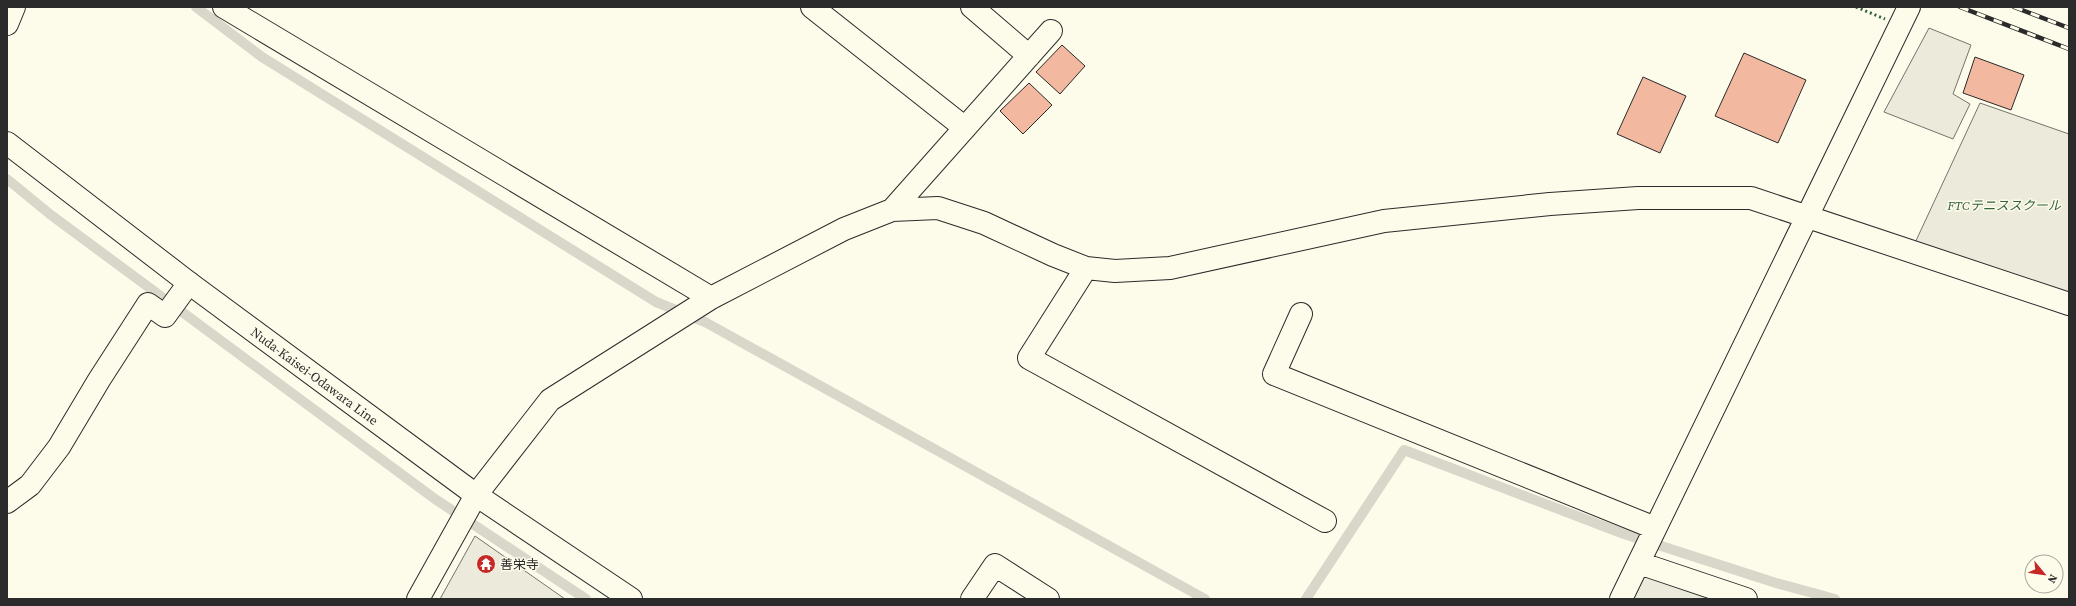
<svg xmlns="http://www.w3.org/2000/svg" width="2076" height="606" viewBox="0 0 2076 606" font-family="'Source Serif 4','Noto Sans JP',serif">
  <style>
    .green { fill: #ecebdb; stroke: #74746e }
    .parking { fill: #eceadb; stroke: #74746e }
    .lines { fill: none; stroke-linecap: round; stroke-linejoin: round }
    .stream { stroke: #d8d7c9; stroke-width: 10 }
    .building { fill: #f2b8a0; stroke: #2b2b2b }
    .minor-casing { stroke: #2b2b2b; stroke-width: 24 }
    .major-casing { stroke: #2b2b2b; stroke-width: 24 }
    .minor { stroke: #fdfbea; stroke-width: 22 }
    .major { stroke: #fdfbea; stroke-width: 22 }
    .rail-casing { stroke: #2b2b2b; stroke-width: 4.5 }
    .rail { stroke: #fdfbea; stroke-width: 3; stroke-dasharray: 9; stroke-linecap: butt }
    .hedge { stroke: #34623c; stroke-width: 3; stroke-dasharray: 2 3; stroke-linecap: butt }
    .labels { text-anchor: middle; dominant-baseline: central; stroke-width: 3; stroke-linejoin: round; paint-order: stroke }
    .park-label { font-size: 13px; font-style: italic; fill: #34623c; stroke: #fdfbea }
    .street-label { font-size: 13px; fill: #2b2b2b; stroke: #fdfbea }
    .poi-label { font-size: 13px; fill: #2b2b2b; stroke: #fdfbea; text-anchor: start }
  </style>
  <rect width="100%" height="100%" fill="#fdfbea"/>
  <path class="green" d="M1980 103 2069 134V294L1914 245Z
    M475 536 565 599H440Z
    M1642 571 1729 599H1628Z"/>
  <path class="parking" d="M1929 28 1971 45 1953 94 1970 104 1953 139 1884 112Z"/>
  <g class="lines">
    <path class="stream" d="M196 7 262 57 656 302 705 322 1205 599
      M7 179 51 215 435 499 586 599
      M1306 599 1404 450 1624 534 1776 583 1835 599"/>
  </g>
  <path class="building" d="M1062 45 1085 66 1060 94 1036 72Z
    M1744 53 1806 80 1778 143 1715 116Z
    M1975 57 2024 75 2011 110 1963 93Z
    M1643 77 1686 96 1660 153 1617 134Z
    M1029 83 1052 105 1023 134 1000 111Z"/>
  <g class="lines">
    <defs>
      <path id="minor" d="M224 7 711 298
        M812 7 965 128
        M972 7 1029 56
        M7 24 14 7
        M892 210 1051 31
        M1086 268 1029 358 1325 521
        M1301 314 1274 374 1655 528
        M7 502 30 485 59 447 99 380 148 304 165 316 189 283
        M1639 563 1746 599
        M418 599 476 495 550 400 711 298 844 229 892 210 938 208 984 223 1053 255 1086 268 1115 271 1170 268 1384 221 1550 204 1638 198H1751L2069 304
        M972 599 995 565 1048 599
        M1621 599 1909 7"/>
      <g id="major">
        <path id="s1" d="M7 143 189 283 476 495 631 599"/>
      </g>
    </defs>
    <use href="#minor" class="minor-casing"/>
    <use href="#major" class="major-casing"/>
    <use href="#minor" class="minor"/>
    <use href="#major" class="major"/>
    <defs>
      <path id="rail" d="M1960 7 2069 49
        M2014 7 2069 28"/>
    </defs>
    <use href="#rail" class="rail-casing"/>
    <use href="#rail" class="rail"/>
    <path class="hedge" d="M1856 7 1885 19"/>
  </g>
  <defs>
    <symbol id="temple-disc" viewBox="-11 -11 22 22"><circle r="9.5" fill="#c62828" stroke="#fdfbea"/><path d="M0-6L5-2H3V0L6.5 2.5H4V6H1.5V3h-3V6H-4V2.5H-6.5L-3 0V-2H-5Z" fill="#fff"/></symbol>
  </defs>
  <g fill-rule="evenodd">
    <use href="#temple-disc" x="475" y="553" width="22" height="22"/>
  </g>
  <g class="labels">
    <g class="park-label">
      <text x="2004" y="205">FTCテニススクール</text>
    </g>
    <g class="street-label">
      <text stroke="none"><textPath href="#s1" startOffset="386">Nuda-Kaisei-Odawara Line</textPath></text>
    </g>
    <g class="poi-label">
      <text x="500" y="564">善栄寺</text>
    </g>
  </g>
  <rect width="2076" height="606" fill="none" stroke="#2b2b2b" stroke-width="16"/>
  <g transform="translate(2044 574) rotate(119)"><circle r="19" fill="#fdfbea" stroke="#a9a89e"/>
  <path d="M0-3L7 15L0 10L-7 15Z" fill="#c62828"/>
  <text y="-6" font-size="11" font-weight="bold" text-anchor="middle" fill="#2b2b2b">N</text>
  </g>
</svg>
